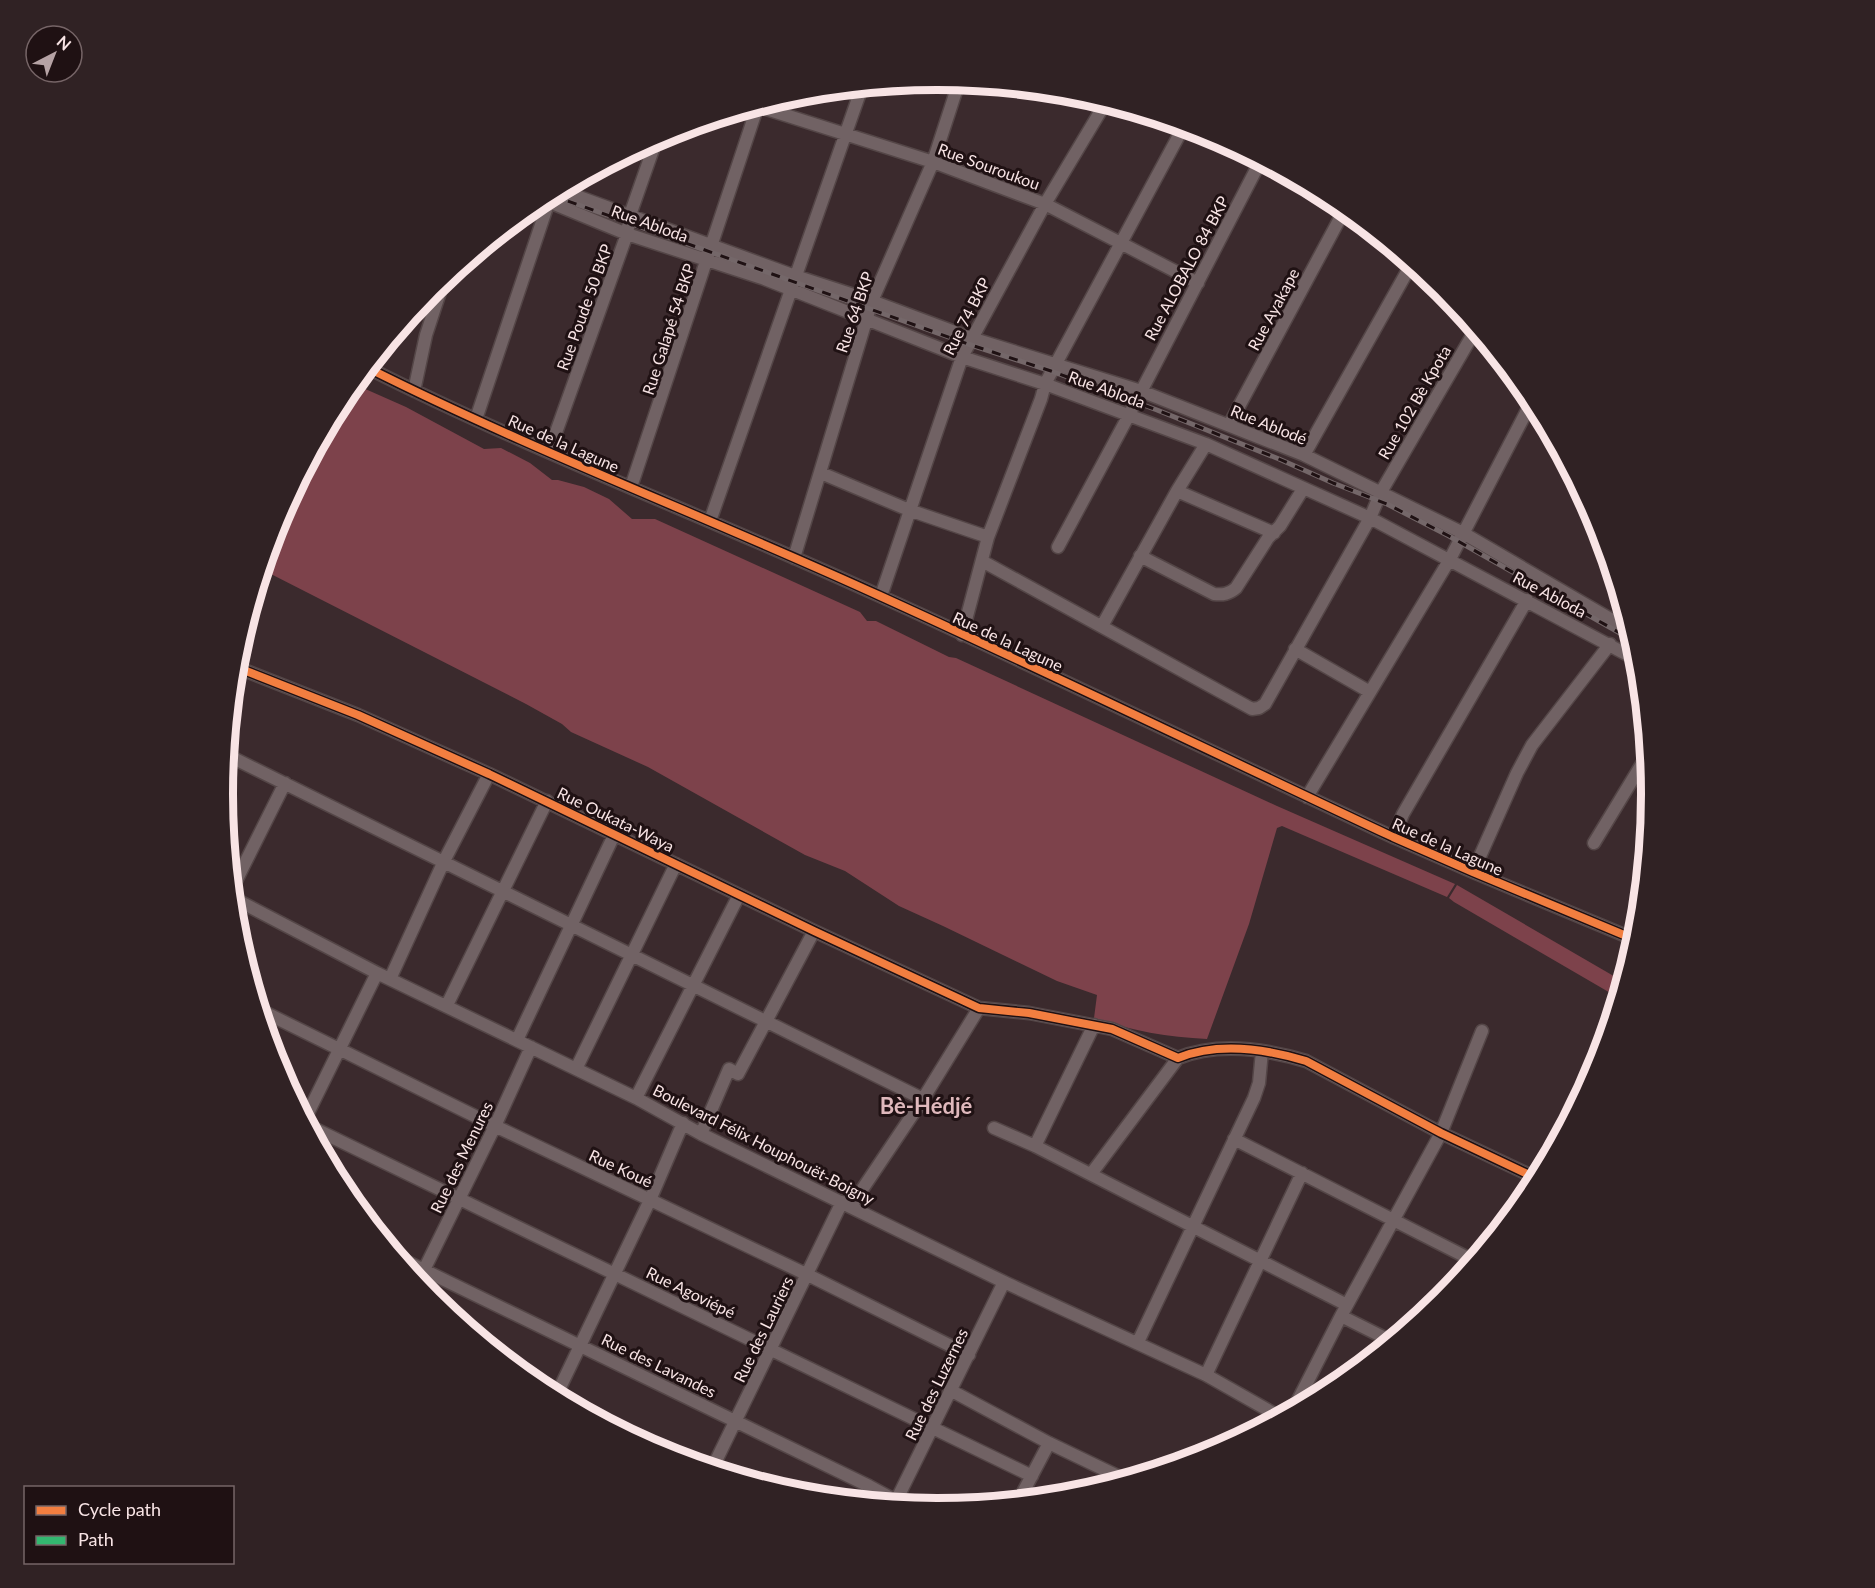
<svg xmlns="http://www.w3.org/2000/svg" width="1875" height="1588" viewBox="0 0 1875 1588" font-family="Lato,sans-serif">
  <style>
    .water { fill: #7d424b }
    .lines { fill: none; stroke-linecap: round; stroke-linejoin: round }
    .minor-casing { stroke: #544647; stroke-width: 15 }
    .minor { stroke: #716264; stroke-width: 12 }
    .rail-casing { stroke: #746769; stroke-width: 5 }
    .rail { stroke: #1f1113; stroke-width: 3; stroke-dasharray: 9; stroke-linecap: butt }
    .quiet { stroke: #33b770; stroke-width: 6; stroke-dasharray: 12 6; stroke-linecap: butt }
    .cycleway-casing { stroke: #1f1113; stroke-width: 11 }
    .cycleway { stroke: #f27e40; stroke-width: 8 }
    .labels { text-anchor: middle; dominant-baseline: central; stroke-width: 6; stroke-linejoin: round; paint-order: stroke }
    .street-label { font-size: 16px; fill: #f8e4e5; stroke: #1f1113 }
    .district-label { font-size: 22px; font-weight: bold; fill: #dfb8bc; stroke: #1f1113 }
    .rim { fill: none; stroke: #f8e4e5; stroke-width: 8 }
  </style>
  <rect width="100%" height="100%" fill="#3b2a2d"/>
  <path class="water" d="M354 384 406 407 484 449 501 448 530 463 552 480H558L584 487 609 499 632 519H655L860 612 867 621H876L949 657 956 658 1277 806 1455 884 1447 897 1282 826 1277 828 1249 924 1207 1039C1168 1037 1132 1031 1094 1018L1097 995 1057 981 943 926 899 906 845 871 805 855 648 767 571 732 562 724 526 704 263 570 278 520 344 397Z
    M1457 885 1624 982 1619 998 1454 902 1449 898Z"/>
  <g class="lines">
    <defs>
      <path id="minor" d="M757 106 933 162 1045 204 1198 283
        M560 190 795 276 872 301 971 338 1141 391 1304 455 1463 533 1631 631
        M542 199 627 234 762 278 962 357 1045 384 1206 444 1370 518 1639 661
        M368 368C535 452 710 518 880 596 1052 674 1222 757 1393 837L1473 872 1636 940
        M414 391 426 335 444 280
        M476 419 551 195
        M1229 425 1345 209
        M549 452 627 234 630 215 657 138
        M1304 455 1412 263
        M821 473 909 510 988 537
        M631 487 758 105
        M1177 491 1274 533
        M710 521 862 87
        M1058 547 1129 415 1261 160
        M1140 556 1214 594C1223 595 1229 594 1236 588L1268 538 1280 526 1303 489
        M794 558 872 301 933 162 959 82
        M982 561 1252 709 1259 708 1265 704 1370 518 1381 492 1476 329
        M881 596 962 357 1045 204 1106 102
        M1102 626 1177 491 1206 444
        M962 635 988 537 1041 399 1045 384 1184 126
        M1295 649 1370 692
        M236 667 358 715 489 774 814 931 979 1008 1029 1013 1112 1029 1178 1058C1218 1042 1266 1049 1306 1061L1441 1133 1538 1179
        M227 755 923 1099
        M1307 797 1450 559 1533 399
        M1393 837 1403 814 1527 600
        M1594 843 1648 754
        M1473 872 1517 773 1532 745 1610 644
        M232 889 285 783
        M233 898 377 973 636 1098 701 1134 1004 1282 1206 1375 1280 1417
        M390 979 444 861 489 774
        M447 1005 547 801
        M260 1010 495 1126 808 1275 969 1355
        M517 1040 615 833
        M576 1069 676 864
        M636 1098 739 895
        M305 1119 377 973
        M309 1126 1032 1476
        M994 1128 1035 1146 1347 1305
        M701 1134 729 1069 738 1074 814 931
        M1234 1139 1474 1261
        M1035 1146 1094 1025
        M1091 1174 1178 1058
        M851 1206 923 1099 979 1008
        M397 1257 869 1486 904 1505
        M418 1282 495 1126 531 1047
        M1341 1316 1391 1341
        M1138 1342 1254 1098 1259 1083 1262 1051
        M1206 1375 1302 1173
        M950 1390 1049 1443 1126 1480
        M1302 1392 1316 1398
        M556 1396 650 1200 683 1123
        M1293 1410 1341 1316 1441 1133 1482 1031
        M712 1469 842 1202
        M1019 1500 1049 1443
        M896 1501 1004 1282"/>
    </defs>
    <use href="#minor" class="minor-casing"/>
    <use href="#minor" class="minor"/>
    <defs>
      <path id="rail" d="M551 195 968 344 1051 371 1157 410 1279 459 1333 483 1387 504 1449 536 1634 641"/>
    </defs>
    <use href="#rail" class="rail-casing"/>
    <use href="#rail" class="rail"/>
    <path class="quiet" d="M893 1504 896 1501"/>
    <defs>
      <path id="cycleway" d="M368 368C535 452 710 518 880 596 1052 674 1222 757 1393 837L1473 872 1636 940
        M236 667 358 715 489 774 814 931 979 1008 1029 1013 1112 1029 1178 1058C1218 1042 1266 1049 1306 1061L1441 1133 1538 1179"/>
    </defs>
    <use href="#cycleway" class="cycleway-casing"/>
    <use href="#cycleway" class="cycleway"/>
  </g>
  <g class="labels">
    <g class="street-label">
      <text transform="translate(989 166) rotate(20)">Rue Souroukou</text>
      <text transform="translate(650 223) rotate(20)">Rue Abloda</text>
      <text transform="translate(1186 268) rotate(-62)">Rue ALOBALO 84 BKP</text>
      <text transform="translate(584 307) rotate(-70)">Rue Poude 50 BKP</text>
      <text transform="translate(1273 309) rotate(-62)">Rue Ayakape</text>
      <text transform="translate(854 312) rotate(-71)">Rue 64 BKP</text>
      <text transform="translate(966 316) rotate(-63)">Rue 74 BKP</text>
      <text transform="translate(668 329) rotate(-72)">Rue Galapé 54 BKP</text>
      <text transform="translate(1107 389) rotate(20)">Rue Abloda</text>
      <text transform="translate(1414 402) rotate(-60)">Rue 102 Bè Kpota</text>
      <text transform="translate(1269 424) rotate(22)">Rue Ablodé</text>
      <text transform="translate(564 443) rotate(24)">Rue de la Lagune</text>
      <text transform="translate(1550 594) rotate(28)">Rue Abloda</text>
      <text transform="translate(1008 641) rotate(25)">Rue de la Lagune</text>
      <text transform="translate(616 819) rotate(26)">Rue Oukata-Waya</text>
      <text transform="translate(1448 846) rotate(24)">Rue de la Lagune</text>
      <text transform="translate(764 1144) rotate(27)">Boulevard Félix Houphouët-Boigny</text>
      <text transform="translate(461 1157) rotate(-64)">Rue des Menures</text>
      <text transform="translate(621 1168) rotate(25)">Rue Koué</text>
      <text transform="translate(691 1292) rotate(26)">Rue Agoviépé</text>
      <text transform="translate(763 1329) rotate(-64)">Rue des Lauriers</text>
      <text transform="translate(659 1365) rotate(26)">Rue des Lavandes</text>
      <text transform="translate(936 1384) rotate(-64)">Rue des Luzernes</text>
    </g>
    <g class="district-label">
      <text x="926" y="1105">Bè-Hédjé</text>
    </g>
  </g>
  <path d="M0 0H1875V1588H0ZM233 794a704 704 0 1 1 1408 0a704 704 0 1 1-1408 0Z" fill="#302224" fill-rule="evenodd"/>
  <path class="rim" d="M233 794a704 704 0 1 1 1408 0a704 704 0 1 1-1408 0Z"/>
  <rect x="24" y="1486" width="210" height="78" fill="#1f1113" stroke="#766567" stroke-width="1.5"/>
  <rect x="36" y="1506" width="30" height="9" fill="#f27e40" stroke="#766567" stroke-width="1.5"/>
  <text x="78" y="1516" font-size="18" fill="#f8e4e5">Cycle path</text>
  <rect x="36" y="1536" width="30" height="9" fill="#33b770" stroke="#766567" stroke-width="1.5"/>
  <text x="78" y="1546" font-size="18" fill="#f8e4e5">Path</text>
  <g transform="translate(54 54) rotate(42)"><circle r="28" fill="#1f1113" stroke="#766567" stroke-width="1.5"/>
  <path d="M0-4.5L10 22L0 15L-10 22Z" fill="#b6a3a5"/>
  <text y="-9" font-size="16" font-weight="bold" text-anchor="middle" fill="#f8e4e5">N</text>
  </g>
</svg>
